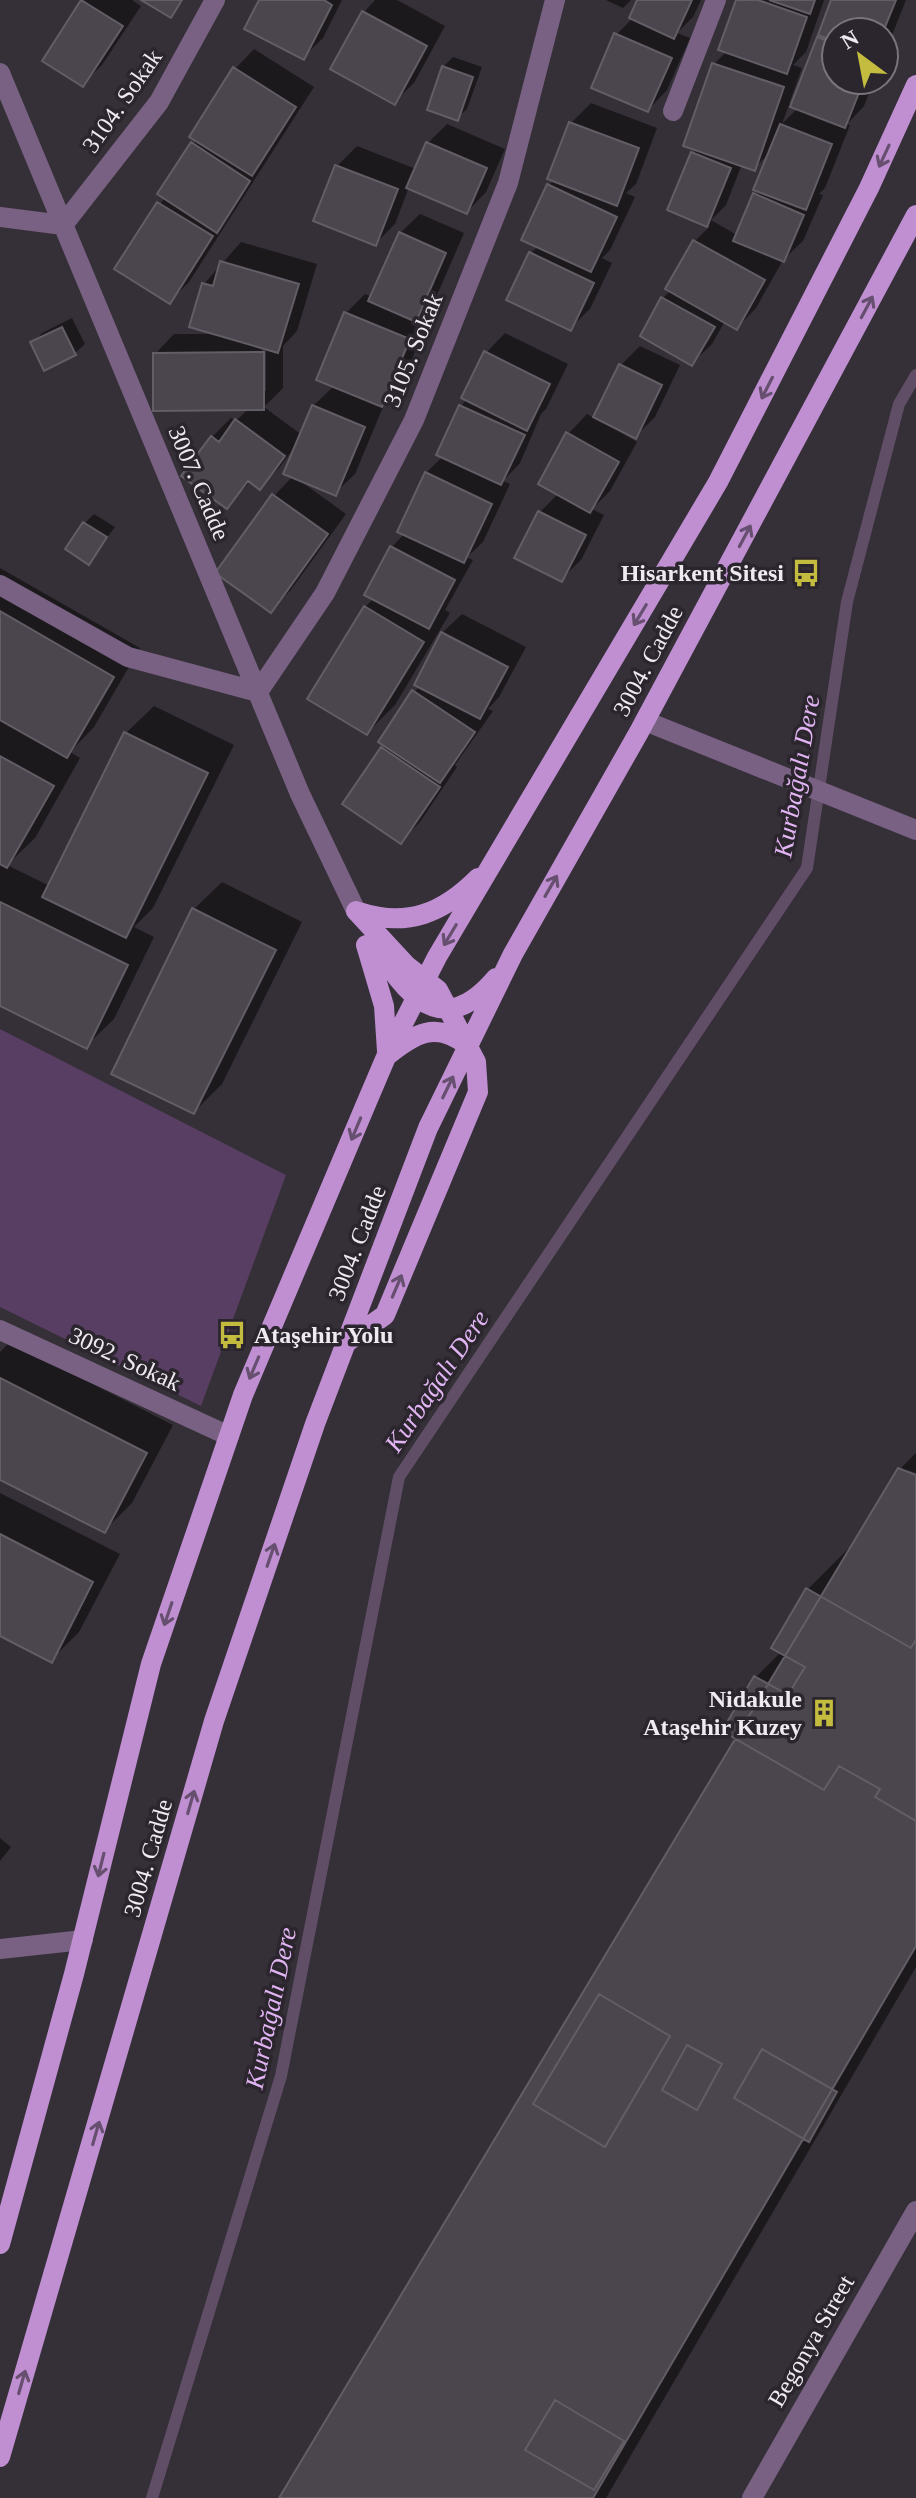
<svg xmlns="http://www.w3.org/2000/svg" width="916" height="2498" viewBox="0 0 916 2498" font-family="'Times New Roman',serif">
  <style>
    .green { fill: #583e62 }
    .shadow { fill: #0007; fill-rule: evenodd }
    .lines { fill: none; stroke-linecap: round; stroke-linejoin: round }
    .stream { stroke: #604e67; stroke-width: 12 }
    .building { fill: #4b454e; stroke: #635d66; stroke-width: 2 }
    .lane { stroke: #786182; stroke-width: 20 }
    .street { stroke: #786182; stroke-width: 20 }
    .primary { stroke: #bf8fd2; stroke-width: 20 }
    .oneway { stroke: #664f6f }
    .labels { text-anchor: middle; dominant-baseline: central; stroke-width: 7; stroke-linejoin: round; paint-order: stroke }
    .street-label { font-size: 24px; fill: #eeeaf0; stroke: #2b252d }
    .poi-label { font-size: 24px; font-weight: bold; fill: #eeeaf0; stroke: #2b252d; text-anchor: end }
    .water-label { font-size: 26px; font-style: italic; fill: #e1b5f3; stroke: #2b252d }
  </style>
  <rect width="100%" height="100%" fill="#352f37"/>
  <path class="green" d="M0 1029 286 1175 201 1406 0 1307Z"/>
  <path class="shadow" d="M84 0H132L141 6 102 65 82 84 44 60Z
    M261 0H342L323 38 303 57Z
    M375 0H397L445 26 414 83 394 102 333 69 364 12Z
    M606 0H631L623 8Z
    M640 0H701L693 17 677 33 690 38 667 90 648 110 616 35 633 18Z
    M738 0H824L806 52 793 65 802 68 789 104 793 105 819 38 822 34 833 0H906L884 55V32H836V80H874L864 106 847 124 850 125 825 188 819 194 823 195 803 241 783 260 756 308 737 328 725 321 712 344 692 363 663 298 671 290 695 241 710 226 669 209 693 153 697 149 714 64 727 51ZM789 105 798 108 782 124ZM771 152 759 190 755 194 737 235 711 220 726 205 742 164 754 168Z
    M254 49 314 87 189 282 170 301 117 269 165 197 235 69Z
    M453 57 482 67 467 109 457 118 443 67Z
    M591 103 657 128 636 184 626 193 635 197 610 250 602 258 612 263 590 309 570 328 509 299 531 253 538 246 549 185 554 180 571 123Z
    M447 124 505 149 486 192 467 212 409 187 395 224 375 244 315 220 337 166 357 146 416 169 427 144Z
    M420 214 464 233 435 300 420 316 428 319 401 386 380 406 383 407 355 474 335 493 299 480 346 514 290 591 270 610 274 496 293 476 295 447 279 468 260 487 251 481 227 506 212 437 231 418 236 421 249 408 155 354 174 334H215L204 284 241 242 317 264 297 331 283 346V388L264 407 302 435 313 406 334 386 346 313 365 294 373 297 400 233ZM262 342H266V391H262Z
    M72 318 85 344 75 353 32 343 42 333Z
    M505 333 568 364 546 409 541 414 520 463 503 481 510 484 483 542 467 557 473 560 445 610 450 613 395 705 367 733 365 607 374 598 391 548 405 533 426 473 443 456 461 406 467 399 486 353Z
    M640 346 680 365 655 417 636 436 622 429 620 432 637 442 610 491 592 509 604 515 581 560 561 579 516 557 540 512 559 493 568 434 587 414 594 418 621 365Z
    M94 514 115 527 88 563 85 523Z
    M0 568 140 648 94 727 70 752 80 758 35 838 7 865 50 886 126 733 154 706 234 745 153 908 134 927 154 937 114 1019 86 1046 0 1004Z
    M462 614 526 647 499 697 488 709 493 711 455 765 457 767 420 822 401 841 383 749 414 692 420 686 442 633Z
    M222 882 302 922 222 1084 194 1112V909Z
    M10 1342 173 1425 132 1503 104 1531 0 1478V1352Z
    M916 1453V1473L907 1470V1474L916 1478V1967L606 2498H282L738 1738 756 1677 781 1652 774 1647 808 1589 858 1539 899 1470Z
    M0 1493 120 1554 79 1632 51 1660 0 1634Z
    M0 1838 11 1847 0 1861Z"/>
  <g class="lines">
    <path class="stream" d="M152 2498 281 2076 399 1477 807 868 847 602 899 404 916 375"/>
  </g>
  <path class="building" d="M81 0 123 26 83 87 42 61Z
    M141 0H182L171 18Z
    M259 0H324L332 5 304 60 244 29Z
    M637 0H692L674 39 629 18Z
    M736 0H758L807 17 787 74 718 50Z
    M769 0H815L810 14Z
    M831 0H896L883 32H836V42L818 35Z
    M362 11 427 46 395 105 330 69Z
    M614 33 672 58 648 112 591 88Z
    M817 37 836 44V80H864L845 128 790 107Z
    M712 63 784 87 755 171 683 146Z
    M442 66 473 77 458 121 427 110Z
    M233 67 296 107 252 176 189 137Z
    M569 122 639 148 617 206 547 179Z
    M780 124 832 144 806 210 753 190Z
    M191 142 250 181 217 233 157 194Z
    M426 142 487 168 467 214 406 188Z
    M691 152 731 168 707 227 667 210Z
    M335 165 398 189 376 246 313 221Z
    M547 184 617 217 591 272 521 240Z
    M753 193 804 215 784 262 733 241Z
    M157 202 213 236 170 304 114 269Z
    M399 232 446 253 416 322 368 301Z
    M693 240 765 280 737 330 665 289Z
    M529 252 594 283 571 331 506 300Z
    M220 261 299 284 278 353 189 327 202 283 213 286Z
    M661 297 715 327 692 366 640 336Z
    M344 312 410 339 382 407 316 380Z
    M62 327 76 355 44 371 30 342Z
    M484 351 550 384 527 431 461 398Z
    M264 352V410L153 411V353Z
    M619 364 662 385 636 439 593 417Z
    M312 405 365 427 336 496 283 474Z
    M459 405 525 435 501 485 436 455Z
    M235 419 285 456 260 490 248 481 227 509 181 476 211 436 219 442Z
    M566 432 619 462 590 513 538 484Z
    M425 472 492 504 464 563 397 532Z
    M272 494 328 534 271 613 215 573Z
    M538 511 586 535 562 582 514 558Z
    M83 522 107 537 89 565 65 549Z
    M390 546 455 580 429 629 364 595Z
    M364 606 424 642 367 735 307 699Z
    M0 611 114 677 67 758 0 720Z
    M441 632 508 667 480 719 414 685Z
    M412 690 475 732 440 783 378 742Z
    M124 732 208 773 126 938 42 897Z
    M381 747 440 787 401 844 342 804Z
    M0 756 54 786 7 868 0 864Z
    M0 902 128 965 87 1049 0 1006Z
    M192 908 276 950 194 1114 111 1074Z
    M0 1378 147 1453 105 1533 0 1480Z
    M898 1468 916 1475V1946L593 2498H279Z
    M0 1534 93 1582 52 1663 0 1636Z
    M806 1588 911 1648 916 1639V1821L875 1797 880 1789 839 1766 824 1790 722 1731 754 1676 788 1695 805 1667 771 1648Z
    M599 1994 670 2036 605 2147 533 2104Z
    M687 2045 722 2064 697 2110 662 2090Z
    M762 2049 837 2092 809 2142 734 2098Z
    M555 2400 624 2441 594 2490 525 2450Z"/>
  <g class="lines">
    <path class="lane" d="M645 721 916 830"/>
    <path class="street" d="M0 73 300 794 356 911
      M673 111 716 0
      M0 217 63 225 159 102 215 0
      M0 585 128 657 258 692 325 593 414 420 508 183 555 0
      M0 1330 229 1436
      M0 1949 83 1940
      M752 2498 916 2211"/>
    <path class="primary" d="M359 912C407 928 443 913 478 878
      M374 942C404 994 442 1042 496 978
      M366 945 384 1006 387 1051
      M388 1055C414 1034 436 1021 465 1044
      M347 1342 385 1315 478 1092 476 1062 438 990 407 966 356 911
      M0 2244 74 1974 151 1664 243 1395 366 1104 386 1057 437 957 718 482 869 188 916 85
      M0 2457 214 1721 315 1424 428 1128 513 954 639 732 916 215"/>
  </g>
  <defs><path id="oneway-shaft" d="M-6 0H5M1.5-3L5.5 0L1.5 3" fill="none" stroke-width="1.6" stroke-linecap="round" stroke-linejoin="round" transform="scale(2)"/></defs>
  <g class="oneway">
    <use href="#oneway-shaft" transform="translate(884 156) rotate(115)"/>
    <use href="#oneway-shaft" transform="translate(867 307) rotate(-62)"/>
    <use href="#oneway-shaft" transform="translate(767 388) rotate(117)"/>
    <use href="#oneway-shaft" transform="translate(745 536) rotate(-62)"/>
    <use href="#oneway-shaft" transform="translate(640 615) rotate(121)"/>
    <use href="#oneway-shaft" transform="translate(551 886) rotate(-60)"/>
    <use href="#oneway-shaft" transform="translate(450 935) rotate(121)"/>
    <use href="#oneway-shaft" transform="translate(448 1087) rotate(-64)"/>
    <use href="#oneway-shaft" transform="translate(356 1129) rotate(113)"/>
    <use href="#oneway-shaft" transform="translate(397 1286) rotate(-67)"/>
    <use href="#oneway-shaft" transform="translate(254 1368) rotate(113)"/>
    <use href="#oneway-shaft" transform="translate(271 1555) rotate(-71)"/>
    <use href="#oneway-shaft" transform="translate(168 1614) rotate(109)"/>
    <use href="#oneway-shaft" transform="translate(191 1802) rotate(-74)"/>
    <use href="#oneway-shaft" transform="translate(101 1865) rotate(104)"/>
    <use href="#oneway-shaft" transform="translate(96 2133) rotate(-74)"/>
    <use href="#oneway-shaft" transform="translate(22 2382) rotate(-74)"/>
  </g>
  <defs>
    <symbol id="bus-bare" viewBox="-9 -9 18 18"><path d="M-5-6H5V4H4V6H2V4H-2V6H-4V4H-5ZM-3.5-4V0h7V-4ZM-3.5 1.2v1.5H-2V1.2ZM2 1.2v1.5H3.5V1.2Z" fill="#c4bc3e" stroke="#2b252d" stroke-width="2.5" paint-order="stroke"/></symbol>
    <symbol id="building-bare" viewBox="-9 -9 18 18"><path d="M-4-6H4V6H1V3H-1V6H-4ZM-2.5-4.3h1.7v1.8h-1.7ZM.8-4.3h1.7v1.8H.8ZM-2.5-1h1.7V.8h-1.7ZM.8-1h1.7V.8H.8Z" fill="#c4bc3e" stroke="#2b252d" stroke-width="2.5" paint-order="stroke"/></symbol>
  </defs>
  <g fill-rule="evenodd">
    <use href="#bus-bare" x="786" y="553" width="40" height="40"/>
    <use href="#bus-bare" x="212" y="1315" width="40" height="40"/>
    <use href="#building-bare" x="804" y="1693" width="40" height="40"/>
  </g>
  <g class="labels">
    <g class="street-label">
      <text transform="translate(122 101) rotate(-55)">3104. Sokak</text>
      <text transform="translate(413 350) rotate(-68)">3105. Sokak</text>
      <text transform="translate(199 483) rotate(67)">3007. Cadde</text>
      <text transform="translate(648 661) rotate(-62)">3004. Cadde</text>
      <text transform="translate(357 1243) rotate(-69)">3004. Cadde</text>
      <text transform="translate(125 1359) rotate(25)">3092. Sokak</text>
      <text transform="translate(148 1858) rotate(-74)">3004. Cadde</text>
      <text transform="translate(811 2341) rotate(-60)">Begonya Street</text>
    </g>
    <g class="poi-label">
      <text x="784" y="573">Hisarkent Sitesi</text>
      <text x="254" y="1335" text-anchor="start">Ataşehir Yolu</text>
      <text x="802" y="1699">Nidakule<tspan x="802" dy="28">Ataşehir Kuzey</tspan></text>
    </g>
    <g class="water-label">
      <text transform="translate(797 776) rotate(-80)">Kurbağalı Dere</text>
      <text transform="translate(437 1381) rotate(-56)">Kurbağalı Dere</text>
      <text transform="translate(271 2008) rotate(-78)">Kurbağalı Dere</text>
    </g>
  </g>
  <g transform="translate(860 56) rotate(328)"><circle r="38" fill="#2b252d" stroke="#79747b" stroke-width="2"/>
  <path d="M0-6L14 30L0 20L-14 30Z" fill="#c4bc3e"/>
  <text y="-12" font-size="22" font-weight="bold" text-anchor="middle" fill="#eeeaf0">N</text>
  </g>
</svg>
